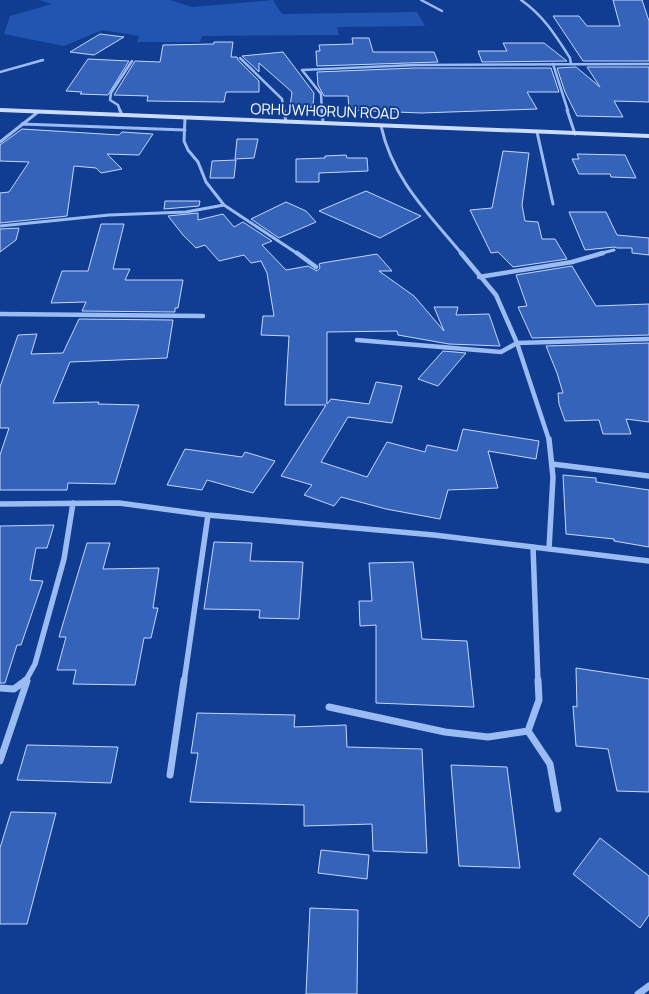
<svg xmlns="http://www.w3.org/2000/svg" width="649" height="994" viewBox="0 0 649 994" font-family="Manrope,sans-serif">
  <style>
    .green { fill: #2255b1 }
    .building { fill: #3463b9; stroke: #c3d8fd }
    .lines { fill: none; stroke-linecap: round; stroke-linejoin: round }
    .street-far4 { stroke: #9bbbf3; stroke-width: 2.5 }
    .street-far3 { stroke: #9bbbf3; stroke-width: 3 }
    .street-far2 { stroke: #9bbbf3; stroke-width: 4.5 }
    .street-far1 { stroke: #9bbbf3; stroke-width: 5.5 }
    .street { stroke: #9bbbf3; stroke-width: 7 }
    .secondary { fill: #cbdcfd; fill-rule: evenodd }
    .labels { text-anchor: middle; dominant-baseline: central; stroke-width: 4; stroke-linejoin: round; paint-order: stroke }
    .far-street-label { font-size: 15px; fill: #fff; stroke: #103d91 }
  </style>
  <rect width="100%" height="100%" fill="#103d91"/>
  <path class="green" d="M39 0H170L192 7 273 0 282 14 417 12 425 26 337 27 339 35 202 36 200 42H137L139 36 102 30 64 46 4 34 10 16 52 4Z"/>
  <path class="building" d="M613 0H642L649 21V61H583L553 16H579L587 26H620Z
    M100 34 124 37 94 55 70 52Z
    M352 38H369L373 52H434L438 62 317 66 316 51H320L319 45 353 44Z
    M214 42H233L231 57H237L238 60 259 81V92H226L224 102 147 101 148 96 114 95 135 61 160 62 163 45 214 44Z
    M503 43H544L567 61 482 62 478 51H507Z
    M283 52 314 93 313 107H290L292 92 259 63V72L242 56Z
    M88 59 129 61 108 95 80 94 82 92 66 91Z
    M576 67 600 87 587 67H649V102L614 101 623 117 577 116 565 92 557 68Z
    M414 68H551L559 92H527L537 109 421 113 349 110 348 96H324L318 85 317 72Z
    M22 129 119 135 122 132 153 134 139 155 107 154 122 169 101 173 96 168 74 166 67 216 0 223V193L9 192 29 162 0 161V145Z
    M237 139H258L254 158 235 159Z
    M503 151 529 153 522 205 525 221 538 222 542 239H555L567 259 513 267 498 252 491 253 470 210 492 208Z
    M577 154 625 155 636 178 611 177 610 174H579L572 159H579Z
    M346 155 347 158H367L368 171 319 173V182H296V159L325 158V156Z
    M236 160 234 178H210L212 161Z
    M366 191 421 216 380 238 319 211Z
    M165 201H200L199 206 164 209Z
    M286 202 306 211 316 222 279 238 251 219Z
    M569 212H606L617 235 649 238V255L632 253V248H617L614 247 585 250Z
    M198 213V220L223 214 234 227 243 222 272 241 262 245 286 270 308 266 317 271 320 268 319 264 322 263 377 254 392 271H379L414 296 444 331 434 307H458L456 315 489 314 500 346 449 344 398 335 397 331 327 332V404L331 399 369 404 376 382 402 386 392 423 348 417 321 462 367 477 387 442 425 452 427 445 457 451 463 429 539 441 536 459 488 451 498 488 448 490 440 519 386 509 341 497 334 506 304 495 312 485 281 476 326 405H285L289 336 261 335 263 316H274L267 273 261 261 251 263 244 255 219 261 205 245 196 248 183 235 168 216Z
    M101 224H124L113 269H130L125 280H183L178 308H175V312L82 311 86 302 51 303 62 271H88Z
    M19 228 16 240 0 252V229Z
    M572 266 596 306 649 304V335L532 338 518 307 527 306 516 275Z
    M79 319 173 320 167 358 70 362 53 403 99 402 98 404 139 405 115 484 68 483 67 490H0V455L9 428H0V387L18 335 37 334 31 354 63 353Z
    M649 343V422L626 419 631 434H603L599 420 565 421 559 404 558 393H563L557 373 546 346Z
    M443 351 466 353 438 386 418 379Z
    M185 449 242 457 245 452 275 461 253 493 207 480 202 490 167 485Z
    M563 475 596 478V482L649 490V547L614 541V539L566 534Z
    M54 525 47 548H36L30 580 43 581 21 645H17L5 683H0V526Z
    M214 542 252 543 250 561 303 562 299 619 259 618 260 610 204 609Z
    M87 543H110L103 569 159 568 153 608H158L151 638H144L135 685 73 684 76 670H57L66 637H59Z
    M413 562 422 639 467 641 474 707 376 703V625L360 626 359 601H372L369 563Z
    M576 668 649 679V792L617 791 608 749 576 746 573 706 577 707Z
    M197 713 295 715 294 727 346 725 347 747 422 749 427 853 373 851 372 824 304 826V805L190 802 198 753H191Z
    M27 745 118 747 111 783 17 780Z
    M451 765 507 767 520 868 459 866Z
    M11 812 56 813 27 924H0V848Z
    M600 838 649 876V915L640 928 573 874Z
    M321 850 369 855 367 879 318 873Z
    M310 908 358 910 357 994H306Z"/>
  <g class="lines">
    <path class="street-far4" d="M421 0 442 11
      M521 0C543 15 556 36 570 58L571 64
      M240 58 282 99 284 111
      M553 64 568 111
      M0 72 43 60
      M120 111 118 105 110 100 111 93 132 61
      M322 111 321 94 302 70 414 65 649 64"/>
    <path class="street-far3" d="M120 110 122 115
      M284 110 286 122
      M322 110 323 123
      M567 110 575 134
      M185 118 184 141 188 150 198 162 206 182 224 205 298 254
      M22 124 185 130
      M381 126C393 180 428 213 462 254
      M537 132 553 204
      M0 142 38 112
      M0 226 109 215 186 212 224 205
      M598 254 614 250"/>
    <path class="street-far2" d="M297 253 316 267
      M461 253 496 295 517 343 549 440
      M479 277 572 262 603 253
      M0 314 203 316
      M357 340 501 352 517 343 649 339"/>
    <path class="street-far1" d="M552 464 649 476
      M0 504 119 503 208 515 434 535 649 561
      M533 547 538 682
      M549 549 553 477 549 439
      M25 682 35 664 64 559 73 503
      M184 682 208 515"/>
    <path class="street" d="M0 688 14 689 26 680
      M329 707 445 732 488 737 528 731 539 700 538 680
      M528 731 550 764 558 809
      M0 761 27 681
      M170 775 184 680
      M638 994 649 986"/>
    <path class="secondary" d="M0 108 649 134V138L0 112Z"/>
  </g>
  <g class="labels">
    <g class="far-street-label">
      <text transform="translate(325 111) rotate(2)">ORHUWHORUN ROAD</text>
    </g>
  </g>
</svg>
